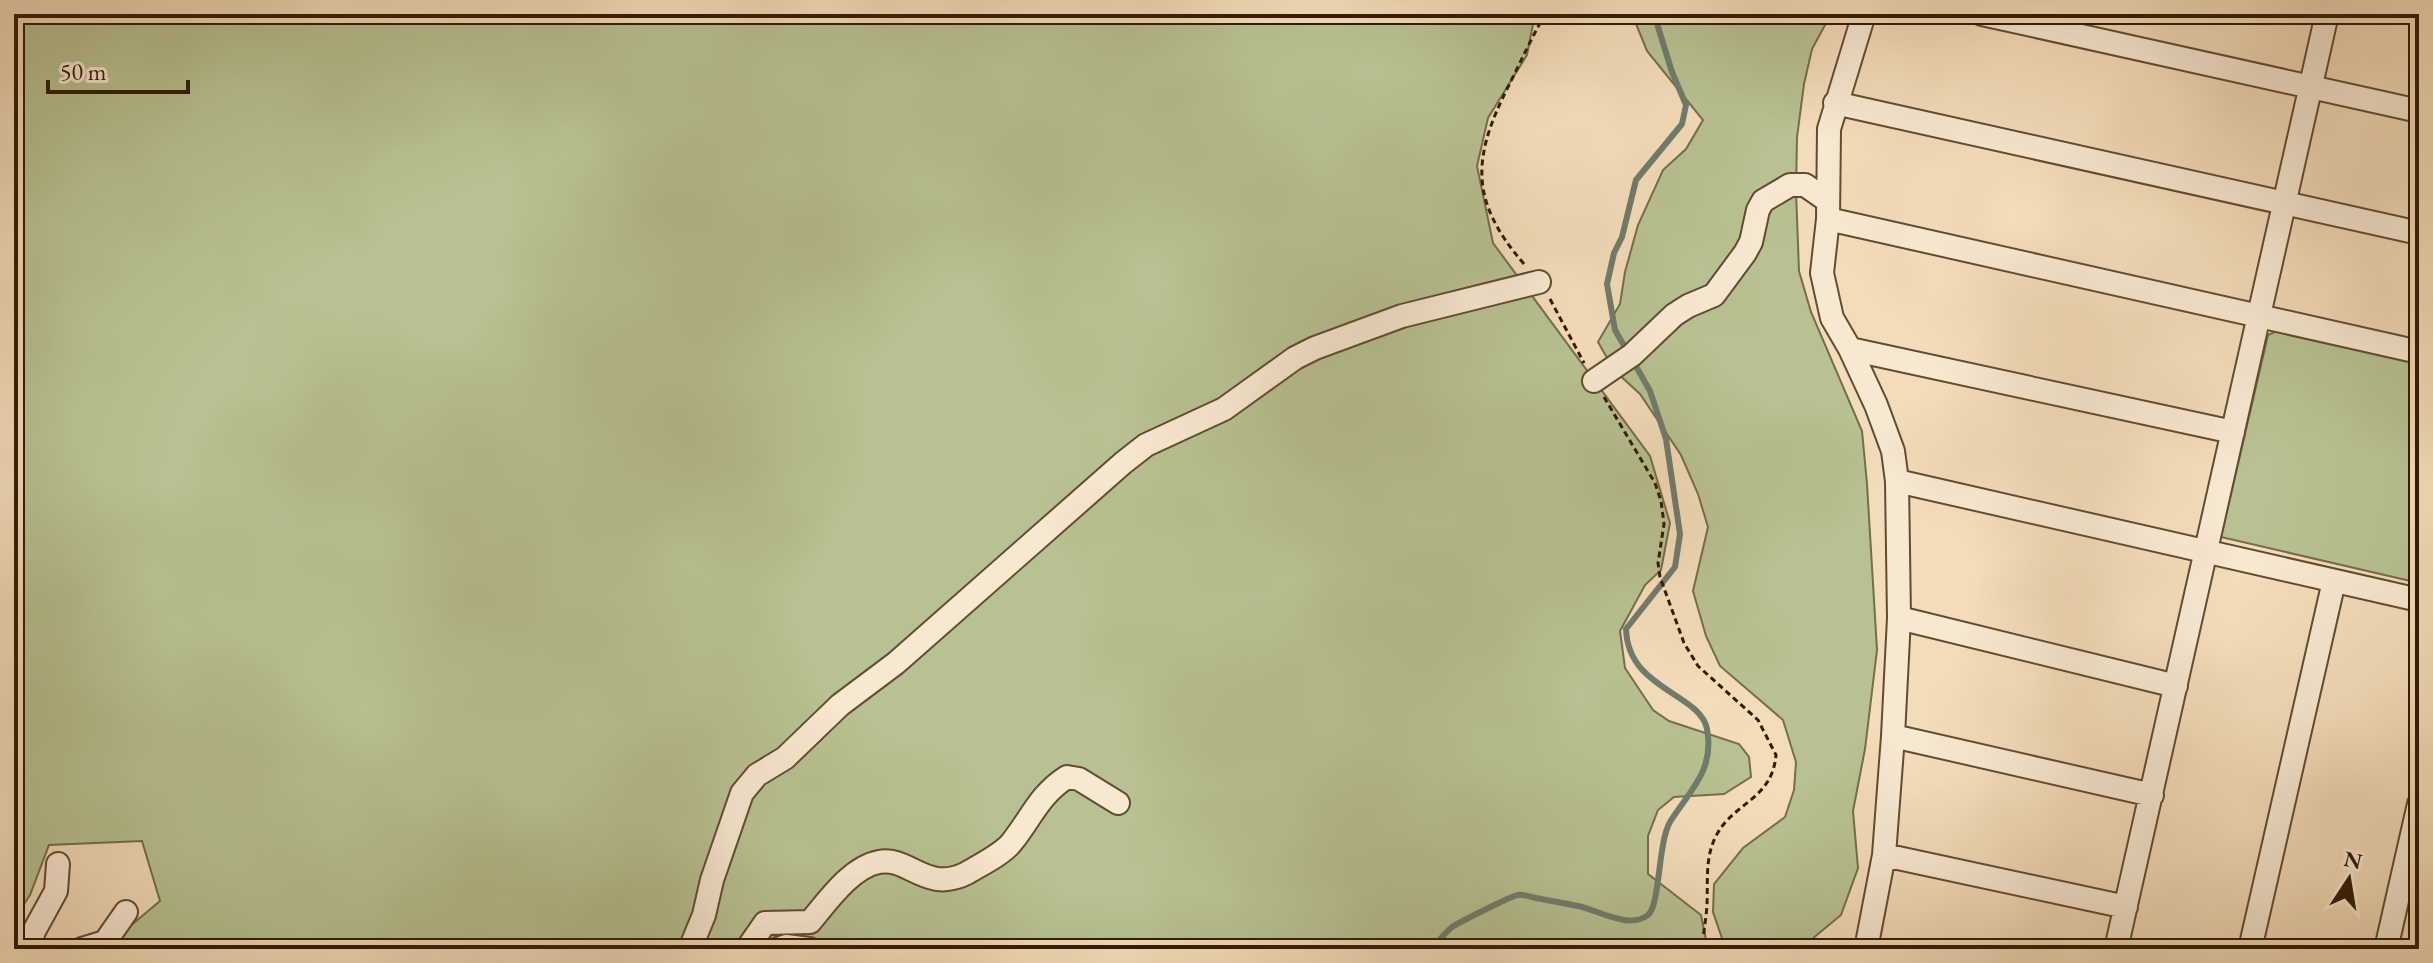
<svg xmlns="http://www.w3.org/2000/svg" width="2433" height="963" viewBox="0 0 2433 963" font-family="'EB Garamond',serif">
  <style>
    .green { fill: #b8c191; stroke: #746e4a; stroke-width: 2 }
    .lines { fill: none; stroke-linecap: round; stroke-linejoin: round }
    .stream { stroke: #717b6c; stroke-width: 6 }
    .street-casing { stroke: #624c31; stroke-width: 26 }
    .path { stroke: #311c04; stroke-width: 3; stroke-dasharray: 6 4; stroke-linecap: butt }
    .street { stroke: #f7e8d2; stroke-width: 22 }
  </style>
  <rect width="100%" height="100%" fill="#f3dcb9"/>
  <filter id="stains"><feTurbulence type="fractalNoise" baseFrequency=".0025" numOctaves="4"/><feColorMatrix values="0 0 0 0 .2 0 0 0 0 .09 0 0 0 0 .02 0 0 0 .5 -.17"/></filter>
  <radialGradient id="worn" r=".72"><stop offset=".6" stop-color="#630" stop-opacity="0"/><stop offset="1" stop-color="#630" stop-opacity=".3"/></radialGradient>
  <path class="green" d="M14 14H1535L1527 55 1488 118 1477 166 1493 243 1650 456 1670 523 1661 570 1645 585 1620 631 1625 668 1653 710 1669 721 1739 744 1749 757 1751 777 1724 794 1674 797 1658 810 1648 836V874L1701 915 1708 949H103L160 901 142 841 49 845 30 895 14 919Z
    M1632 14H1831L1812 49 1804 84 1797 137 1796 191 1799 271 1811 312 1862 431 1867 484 1877 650 1865 749 1853 811 1858 868 1841 915 1800 949H1729L1724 944 1713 912 1714 884 1743 848 1785 817 1794 790 1796 762 1783 720 1720 666 1706 636 1693 591 1708 527 1698 494 1681 455 1640 394 1614 370 1598 342 1620 304 1625 272 1638 225 1663 170 1686 149 1703 120 1647 51Z
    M2281 329 2419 363V583L2221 537 2268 335Z"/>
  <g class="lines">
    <path class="stream" d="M1627 351 1615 330 1607 284 1614 253 1622 237 1636 180 1682 124 1686 105 1672 72 1654 14
      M1431 949C1438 942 1445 933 1452 927 1460 922 1511 896 1518 895 1523 894 1531 897 1536 898 1550 901 1564 903 1578 906 1598 910 1629 930 1648 915 1660 906 1658 842 1670 822 1689 791 1715 771 1707 729 1700 693 1628 690 1626 629L1675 567 1680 534 1666 439 1650 391 1633 361"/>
    <defs>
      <path id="street" d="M1864 14 1829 129 1828 219 1822 273 1832 318 1850 349 1876 405 1893 451 1897 481 1899 618 1893 736 1884 855 1866 949
        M1982 14 2419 111
        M1835 103 2419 233
        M1828 219 2419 352
        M1850 349 2233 432
        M1594 381 1632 355 1674 315 1688 306 1714 295 1745 253 1751 242 1758 210 1763 201 1790 185H1805L1828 201
        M1897 481 2419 600
        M1899 618 2176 686
        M1893 736 2152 795
        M1884 855 2126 907
        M32 949 33 933 56 891 58 864
        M82 949 105 942 126 912
        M690 949 704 915 712 880 742 793 757 775 785 758 840 705 896 663 1123 463 1146 445 1224 409 1295 358 1315 348 1402 316 1539 282
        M747 949 765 923 810 922C827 902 851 867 879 862 909 856 926 894 967 873 980 865 1003 854 1012 842 1032 817 1039 795 1067 777L1079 779 1118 803
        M778 949 786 946 809 949
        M2116 949 2327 14
        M2250 949 2334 581
        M2386 949 2419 804"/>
    </defs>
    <use href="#street" class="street-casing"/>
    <path class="path" d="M1944 14 1962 18
      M1524 264C1469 200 1472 158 1509 85 1521 61 1532 37 1545 14
      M1550 299 1584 363
      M1604 397 1655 483 1661 501 1664 524 1658 563 1660 577 1684 643 1698 666 1758 720 1776 755C1772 801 1732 802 1715 838 1705 859 1708 882 1707 905 1706 920 1703 935 1702 949"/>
    <use href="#street" class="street"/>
  </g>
  <rect width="2433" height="963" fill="none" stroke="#f3dcb9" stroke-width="48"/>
  <rect x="16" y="16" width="2401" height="931" fill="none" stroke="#311c04" stroke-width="4"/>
  <rect x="24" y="24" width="2385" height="915" fill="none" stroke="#311c04" stroke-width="2"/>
  <g transform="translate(2349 879) rotate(12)" stroke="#f7e8d2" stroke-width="6" paint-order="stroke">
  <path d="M0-6L14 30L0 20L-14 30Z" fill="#311c04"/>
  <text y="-12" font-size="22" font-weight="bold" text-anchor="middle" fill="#311c04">N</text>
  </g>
  <path d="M48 80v12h140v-12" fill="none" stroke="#311c04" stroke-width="4"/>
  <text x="60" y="80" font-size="24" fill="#311c04" stroke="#f7e8d2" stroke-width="6" paint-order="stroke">50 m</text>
  <rect width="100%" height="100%" filter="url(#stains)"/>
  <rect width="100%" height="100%" fill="url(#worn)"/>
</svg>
